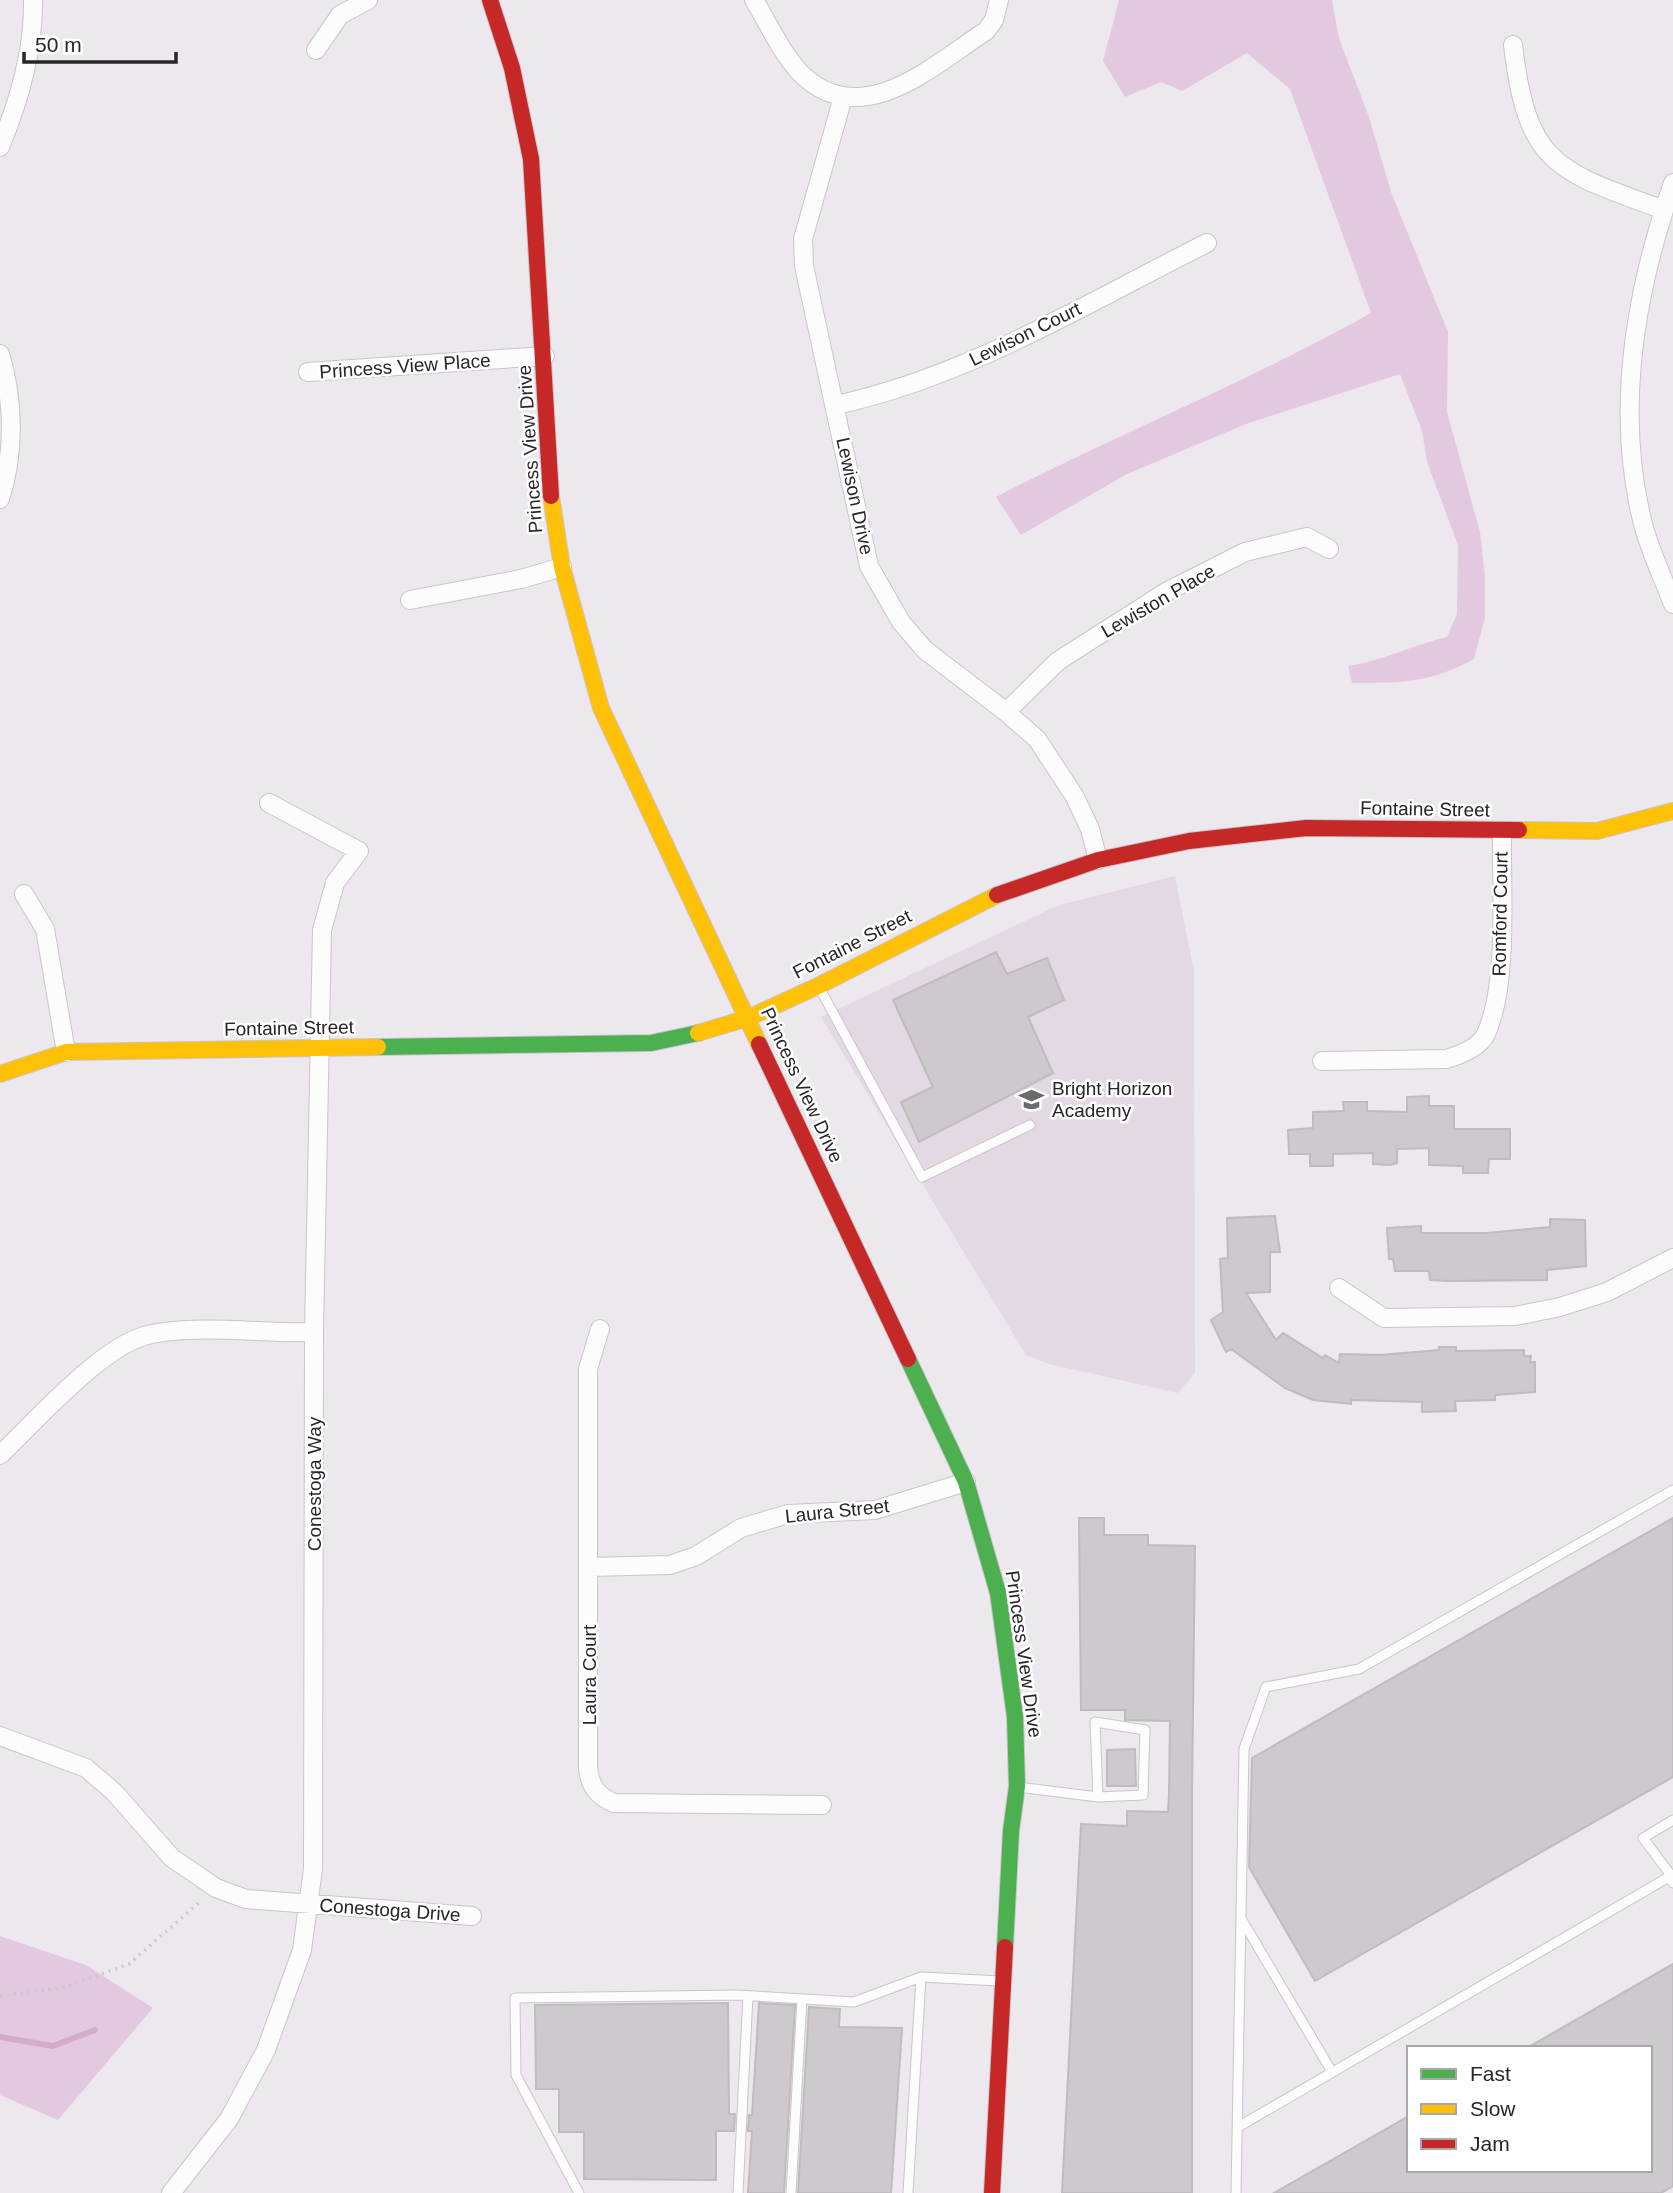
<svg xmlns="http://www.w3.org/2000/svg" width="1673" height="2193" viewBox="0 0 1673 2193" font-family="Arial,sans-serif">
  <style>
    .built { fill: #e3d9e2 }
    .green { fill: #e3c9df }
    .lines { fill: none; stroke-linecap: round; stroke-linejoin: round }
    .stream { stroke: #d1accb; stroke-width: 6 }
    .building { fill: #cdc9cd; stroke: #bfbbbe; stroke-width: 2 }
    .lane-casing { stroke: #c9c5c9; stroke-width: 11 }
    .street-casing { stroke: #c9c5c9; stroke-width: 20 }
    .fast-casing { stroke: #c9c5c9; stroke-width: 18 }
    .slow-casing { stroke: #c9c5c9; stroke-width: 18 }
    .jam-casing { stroke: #c9c5c9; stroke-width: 18 }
    .path { stroke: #cac8ca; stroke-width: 3.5; stroke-dasharray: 2 5; stroke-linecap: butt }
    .lane { stroke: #fcfcfc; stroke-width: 9 }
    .street { stroke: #fcfcfc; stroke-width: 18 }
    .fast { stroke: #4caf50; stroke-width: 16 }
    .slow { stroke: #ffc107; stroke-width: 16 }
    .jam { stroke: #c62828; stroke-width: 16 }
    .labels { text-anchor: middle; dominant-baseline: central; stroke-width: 5; stroke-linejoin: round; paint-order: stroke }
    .street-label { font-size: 19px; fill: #282427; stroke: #fff }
    .poi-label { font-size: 19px; fill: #282427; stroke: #fff; text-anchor: start }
  </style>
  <rect width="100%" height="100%" fill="#ede8ed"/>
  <path class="built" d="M1175 876 1194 971 1195 1373 1178 1393 1049 1364 1026 1355 821 1017 1059 905Z"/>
  <path class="green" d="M1119 0H1332L1339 38 1369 117 1391 192 1448 332 1447 412 1480 532 1485 577V618L1474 659C1430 683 1401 683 1352 683L1348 666C1382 661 1413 645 1447 637L1457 614 1458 545 1427 462 1422 431 1400 374 1246 424 1127 474 1021 535 996 497C1120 433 1250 381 1371 313L1290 89 1247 53 1182 91 1161 82 1125 97 1103 61Z
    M0 1936 86 1965 153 2008 58 2120 0 2095Z"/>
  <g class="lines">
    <path class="stream" d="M0 2037 53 2046 95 2030"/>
  </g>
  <path class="building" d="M996 952 1007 974 1047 958 1064 1000 1028 1017 1053 1073 919 1142 901 1102 933 1087 893 1000Z
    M1429 1096V1106H1454V1129H1510V1159H1489L1488 1173H1463V1166L1429 1165V1148L1397 1149V1163L1390 1165 1373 1164V1153L1333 1154V1166H1310V1154H1289L1288 1130 1313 1128V1112L1344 1111 1343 1102H1367V1111L1407 1112V1097Z
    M1275 1216 1280 1252H1270V1292L1246 1293 1276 1340 1283 1333 1323 1358 1325 1355 1339 1363 1340 1354 1380 1355 1439 1350V1347H1456V1351L1524 1350V1356H1531L1530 1362H1535V1392L1495 1395V1400L1455 1401 1456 1411 1422 1412V1402L1351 1400V1404L1313 1400 1285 1388 1231 1349 1226 1352 1211 1320 1223 1312 1220 1259 1228 1258 1227 1218Z
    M1550 1219 1585 1220 1586 1266 1547 1270V1280L1447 1281 1430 1280 1429 1271H1395L1393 1259H1389L1387 1228 1421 1226V1233H1486L1550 1227Z
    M1079 1518H1104V1535H1148V1545L1195 1546 1192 1794V2193H1062L1081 1824 1127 1826V1811L1168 1812 1169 1794 1170 1721 1125 1720V1710H1081Z
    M1673 1518V1777L1315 1981 1249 1867 1252 1758Z
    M1135 1749 1136 1786H1107V1750Z
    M1673 1964V2186L1661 2193H1274L1409 2116V2170H1650V2048H1527Z
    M728 2003 729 2114H735L734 2131H716V2180L584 2179V2132H559V2089H536L535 2005Z
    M759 2003 795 2005 784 2193H748L752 2131H748L749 2115H752Z
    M809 2007 840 2009 839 2027 902 2028 891 2193H798Z"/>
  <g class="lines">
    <defs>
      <path id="lane" d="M819 987 922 1177 1030 1125
        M1018 1787 1098 1797 1095 1722 1145 1730 1143 1795 1098 1797
        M1673 1820 1643 1838 1673 1878
        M1242 1920 1332 2072
        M1238 2127 1669 1877 1673 1883
        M579 2193 516 2075 515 1998 737 1995 854 2002 921 1977
        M738 2193 748 1996
        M791 2193 802 1999
        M908 2193 921 1977 1000 1981
        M1236 2193 1244 1749 1266 1687 1359 1669 1673 1490"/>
      <path id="street" d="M754 0C770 26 785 61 808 80 868 128 936 63 986 31L994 20 999 0
        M1513 45C1527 167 1558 171 1664 210
        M316 50 340 15 368 0
        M843 97 803 239 804 266 869 566 901 622 925 650 1006 712 1037 739 1075 797 1090 829 1098 860
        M0 147C19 101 34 50 33 0
        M1673 183C1635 292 1614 410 1643 524 1650 551 1663 578 1673 604
        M0 354C14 400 15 453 0 499
        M308 372 545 356
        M836 405C967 377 1087 303 1207 243
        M410 600 521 579 562 567
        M1006 712 1058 661 1166 592 1245 552 1307 537 1329 549
        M24 894 45 929 66 1052
        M1322 1061 1446 1059C1460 1055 1479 1048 1486 1034 1509 983 1501 888 1502 831
        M1339 1288 1384 1318 1515 1316 1560 1307 1607 1292 1673 1258
        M600 1329 588 1369V1768C590 1786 597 1796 614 1803L822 1805
        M0 1455C35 1422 99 1349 144 1336 187 1323 266 1334 314 1332
        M589 1567 670 1565 696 1556 741 1528 788 1514 875 1510 966 1482
        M0 1736 86 1768 114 1792 172 1858 216 1888 246 1899 472 1916
        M171 2193 229 2119 266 2050 302 1950 313 1869 314 1332 322 930 335 883 359 851 269 803"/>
      <path id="fast" d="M378 1047 651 1043 698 1033
        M908 1359 966 1482 998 1593 1015 1717 1017 1786 1011 1831 1005 1947"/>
      <path id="slow" d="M551 496 562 567 601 708 759 1044
        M1519 830 1597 831 1673 811
        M698 1033 748 1018 818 986 997 895
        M0 1074 66 1052 378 1047"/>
      <path id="jam" d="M490 0 512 68 531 159 551 496
        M997 895 1098 860 1189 841 1306 828 1519 830
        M759 1044 908 1359
        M992 2193 1005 1947"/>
    </defs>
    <use href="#lane" class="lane-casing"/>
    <use href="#street" class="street-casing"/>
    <use href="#fast" class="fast-casing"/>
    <use href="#slow" class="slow-casing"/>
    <use href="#jam" class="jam-casing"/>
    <path class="path" d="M0 1996 66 1987 129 1964 201 1901"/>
    <use href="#lane" class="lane"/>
    <use href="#street" class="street"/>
    <use href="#fast" class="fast"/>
    <use href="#slow" class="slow"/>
    <use href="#jam" class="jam"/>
  </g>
  <defs>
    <symbol id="school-bare" viewBox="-9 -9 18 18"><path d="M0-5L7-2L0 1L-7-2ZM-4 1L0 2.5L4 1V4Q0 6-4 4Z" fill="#6d696c" stroke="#fff" stroke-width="2.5" paint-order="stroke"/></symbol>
  </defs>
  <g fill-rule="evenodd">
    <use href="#school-bare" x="1014" y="1082" width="35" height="35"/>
  </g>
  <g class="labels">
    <g class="street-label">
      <text transform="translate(1025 334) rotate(-26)">Lewison Court</text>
      <text transform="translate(405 366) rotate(-4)">Princess View Place</text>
      <text transform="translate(530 449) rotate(-94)">Princess View Drive</text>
      <text transform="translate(855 496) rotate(78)">Lewison Drive</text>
      <text transform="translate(1158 601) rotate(-30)">Lewiston Place</text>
      <text transform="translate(1425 809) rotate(1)">Fontaine Street</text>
      <text transform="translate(1500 914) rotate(-89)">Romford Court</text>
      <text transform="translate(852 944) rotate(-27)">Fontaine Street</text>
      <text transform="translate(289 1028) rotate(-1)">Fontaine Street</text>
      <text transform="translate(802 1085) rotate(65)">Princess View Drive</text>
      <text transform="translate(314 1484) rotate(-90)">Conestoga Way</text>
      <text transform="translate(837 1511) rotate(-6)">Laura Street</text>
      <text transform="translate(1024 1654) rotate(82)">Princess View Drive</text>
      <text transform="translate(589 1675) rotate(-90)">Laura Court</text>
      <text transform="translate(390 1910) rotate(4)">Conestoga Drive</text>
    </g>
    <g class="poi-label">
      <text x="1052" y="1088">Bright Horizon<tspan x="1052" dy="22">Academy</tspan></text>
    </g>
  </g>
  <rect x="1407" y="2046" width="245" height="126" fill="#ffffff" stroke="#a9a7a9" stroke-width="2"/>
  <rect x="1421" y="2069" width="35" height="10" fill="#4caf50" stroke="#a9a7a9" stroke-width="2"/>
  <text x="1470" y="2081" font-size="21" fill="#282427">Fast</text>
  <rect x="1421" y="2104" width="35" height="10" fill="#ffc107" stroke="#a9a7a9" stroke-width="2"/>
  <text x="1470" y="2116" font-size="21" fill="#282427">Slow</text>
  <rect x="1421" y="2139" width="35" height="10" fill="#c62828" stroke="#a9a7a9" stroke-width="2"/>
  <text x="1470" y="2151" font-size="21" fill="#282427">Jam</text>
  <path d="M24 52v10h152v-10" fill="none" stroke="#282427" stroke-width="3.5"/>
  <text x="35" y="52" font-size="21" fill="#282427" stroke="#ffffff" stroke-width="5" paint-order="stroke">50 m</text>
</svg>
